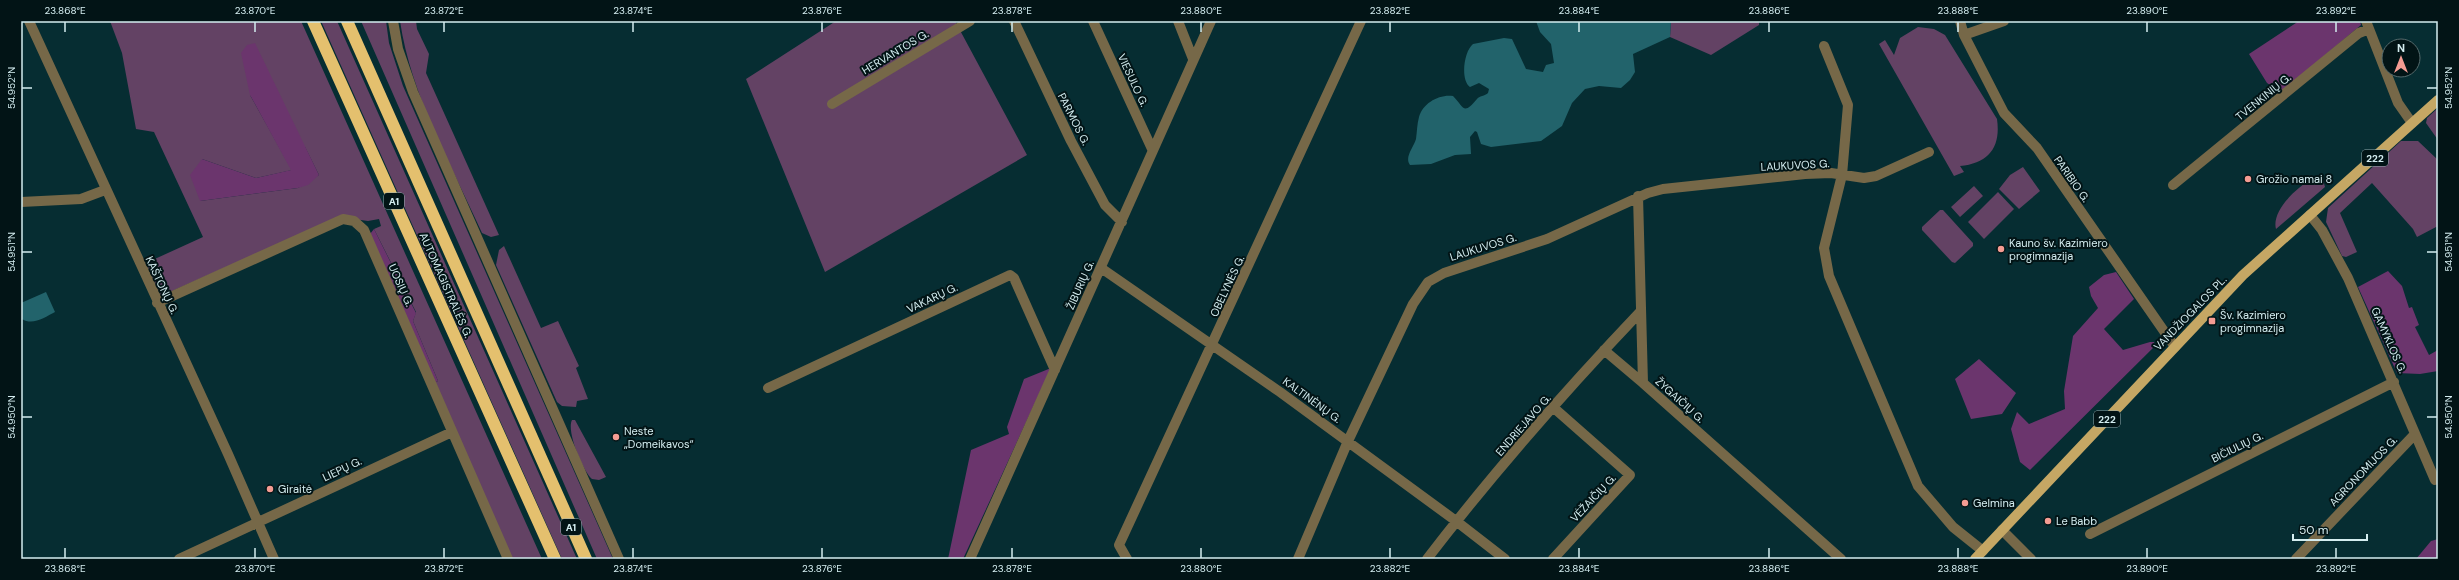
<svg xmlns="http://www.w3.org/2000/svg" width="2459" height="580" viewBox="0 0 2459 580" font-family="'DM Sans',sans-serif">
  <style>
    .green { fill: #634264; fill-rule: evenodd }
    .forest { fill: #6b356d }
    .water { fill: #22636b }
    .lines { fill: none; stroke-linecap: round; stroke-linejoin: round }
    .minor { stroke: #766848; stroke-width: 10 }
    .major { stroke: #c5a764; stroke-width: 10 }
    .highway { stroke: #e4c06e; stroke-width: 12 }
    .ticks { fill: none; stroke: #d4edf0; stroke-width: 1.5 }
    .poi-dot { fill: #f59c93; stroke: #021416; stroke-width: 1.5 }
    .labels { text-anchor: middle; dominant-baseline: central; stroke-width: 4; stroke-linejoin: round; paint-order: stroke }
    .shield { fill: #021416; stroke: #95acaf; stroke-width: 1 }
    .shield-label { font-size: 10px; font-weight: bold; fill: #d4edf0 }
    .street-label { font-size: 11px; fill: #d4edf0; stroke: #021416 }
    .poi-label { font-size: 11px; fill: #d4edf0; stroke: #021416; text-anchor: start }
    .neatline { fill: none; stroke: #d4edf0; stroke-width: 1.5 }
    .ticks-label { font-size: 10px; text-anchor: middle; fill: #d4edf0 }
  </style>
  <rect width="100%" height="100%" fill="#062d32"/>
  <path class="green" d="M110 21H301L542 559H510L434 383 438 381 413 321 416 312 374 229 381 226 379 219 368 221 339 217 161 296 146 263 203 237 154 132 136 129 122 53ZM250 95 305 147 319 175 298 188 200 201 202 159 256 178 292 170Z
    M321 21H337L577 559H562Z
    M361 21H386L389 43 403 86 613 559H597Z
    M400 21H416L417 29 429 54 426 73 499 235 491 237 482 233C451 164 411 96 400 21Z
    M836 21H955L1027 155 825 272 746 79Z
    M1671 21H1759V25L1711 55 1670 37Z
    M1918 27 1934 29 1945 35 1997 119C2001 147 1989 163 1960 166L1964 172 1954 176 1879 44 1885 40 1894 55 1900 38Z
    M2438 108V140L2426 123 2427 118Z
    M2401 141H2418L2438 160V226L2417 237 2413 229 2372 183 2340 213 2357 252 2346 257 2342 256 2326 222 2328 208Z
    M2023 167 2040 191 2019 209 1999 189 2010 175Z
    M2312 179 2323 180 2325 187 2276 229C2271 211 2298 186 2312 179Z
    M1974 186 1983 196 1960 217 1951 207Z
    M1998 192 2014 209 1984 239 1968 222Z
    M1940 210H1943L1973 243V246L1955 263 1952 262 1922 230V227Z
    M504 246 541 328 558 321 579 366 576 368 588 399 577 401 576 407 562 406 557 402 496 265 499 250Z
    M572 420H575L606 477 599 480 592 479C583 471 566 431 572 420Z"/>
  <path class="forest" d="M2299 21H2360L2361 25 2281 92 2267 83 2249 54Z
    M255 43 319 175 308 185 298 188 200 201 190 175 202 159 256 178 291 170 250 95 241 53 247 45Z
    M374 229 416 313 413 321 438 381 434 383 370 234Z
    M2388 271 2402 286 2409 308 2412 307 2419 325 2415 327 2429 355 2438 350V371L2420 374 2397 373 2358 287Z
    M2116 272 2134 299 2104 329 2123 350 2150 342H2154L2155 346 2030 470 2020 462 2011 429 2017 412 2029 424 2065 409 2064 391 2073 336 2098 308 2091 296 2089 287 2104 275Z
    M1979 359 2016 393 2002 414 1971 419 1955 379Z
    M1051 368 963 559H948L971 450 1009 434 1007 427 1024 379Z
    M2438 539V559H2416L2431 541Z"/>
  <path class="water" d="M1536 21H1671L1670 37 1633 54 1635 72 1630 80 1621 88 1599 86 1585 89 1572 103 1562 126 1541 141 1491 147 1481 144 1477 132 1475 131 1470 137 1471 154 1455 155 1431 164 1410 165C1404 157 1414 147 1416 139 1417 132 1417 124 1419 117 1423 103 1439 94 1453 96 1464 107 1463 116 1477 99 1479 96 1485 96 1488 93L1489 89 1479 83 1470 87C1460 80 1464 51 1473 44L1504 38 1512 39 1526 69 1543 72 1546 65 1554 63 1551 44 1540 32Z
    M46 292 55 312C45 317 33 326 22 319L21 303Z"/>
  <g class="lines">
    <path class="minor" d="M29 21 228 454 274 559
      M393 21 398 49 413 92 619 559
      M1014 21 1071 141 1105 205 1122 222
      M1093 21 1152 149
      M1178 21 1193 59
      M1960 21 1964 35 2004 113 2037 148 2175 347
      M2366 21 2398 103 2412 123
      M1964 35 2004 21
      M1824 46 1848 105 1842 175 1824 248 1829 276 1918 486 1953 527 1983 551
      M832 104 970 21
      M2173 185 2359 33 2369 29
      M1638 196 1643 383 1841 559
      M21 202 81 199 105 190
      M2310 215 2322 230 2348 278 2435 480
      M1101 268 1280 392 1456 521 1505 559
      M157 303 343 219 354 221 364 230 508 559
      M1604 350 1643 383
      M768 388 1010 275 1014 278 1055 370
      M2002 530 2031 559
      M2090 534 2394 382
      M179 559 452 432
      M970 559 1211 21
      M1127 559 1119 545 1361 21
      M1298 559 1348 441 1413 304 1428 282 1444 273 1547 239 1648 193 1663 189 1805 174 1831 173 1864 178 1876 176 1929 152
      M1427 559C1493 473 1566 390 1641 311
      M1553 559 1630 475 1554 408
      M2296 559 2415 434"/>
    <path class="major" d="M1975 559 2243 275 2438 100"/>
    <path class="highway" d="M313 21 555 559
      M347 21 586 559"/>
  </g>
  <path class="ticks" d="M65 22V32M255 22V32M444 22V32M633 22V32M822 22V32M1012 22V32M1201 22V32M1390 22V32M1579 22V32M1769 22V32M1958 22V32M2147 22V32M2336 22V32M22 88H32M2427 88H2437M22 252H32M2427 252H2437M22 417H32M2427 417H2437M65 548V558M255 548V558M444 548V558M633 548V558M822 548V558M1012 548V558M1201 548V558M1390 548V558M1579 548V558M1769 548V558M1958 548V558M2147 548V558M2336 548V558"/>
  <g class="poi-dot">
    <circle cx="2248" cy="179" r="4"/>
    <circle cx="2001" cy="249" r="4"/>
    <rect x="2208" y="317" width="8" height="8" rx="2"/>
    <circle cx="616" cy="437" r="4"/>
    <circle cx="270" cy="489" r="4"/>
    <circle cx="1965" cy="503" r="4"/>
    <circle cx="2048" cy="521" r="4"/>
  </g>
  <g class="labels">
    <g class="shield">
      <rect x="2362" y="150" width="26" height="16" rx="3"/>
      <rect x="384" y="193" width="20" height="16" rx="3"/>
      <rect x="2094" y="411" width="26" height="16" rx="3"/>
      <rect x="561" y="519" width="20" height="16" rx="3"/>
    </g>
    <g class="shield-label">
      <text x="2375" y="158">222</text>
      <text x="394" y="201">A1</text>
      <text x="2107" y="419">222</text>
      <text x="571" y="527">A1</text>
    </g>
    <g class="street-label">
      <text transform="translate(895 52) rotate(-31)">HERVANTOS G.</text>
      <text transform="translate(1133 80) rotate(65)">VIESULO G.</text>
      <text transform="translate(2263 97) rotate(-39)">TVENKINIŲ G.</text>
      <text transform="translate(1074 119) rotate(63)">PARMOS G.</text>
      <text transform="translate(1795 165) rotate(-3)">LAUKUVOS G.</text>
      <text transform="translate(2072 179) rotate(55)">PARIBIO G.</text>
      <text transform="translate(1483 247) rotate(-17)">LAUKUVOS G.</text>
      <text transform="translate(162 285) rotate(65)">KAŠTONŲ G.</text>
      <text transform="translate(401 285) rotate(66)">UOSIŲ G.</text>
      <text transform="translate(446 285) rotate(66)">AUTOMAGISTRALĖS G.</text>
      <text transform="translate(1080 285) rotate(-66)">ŽIBURIŲ G.</text>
      <text transform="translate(1227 286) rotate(-65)">OBELYNĖS G.</text>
      <text transform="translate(932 298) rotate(-25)">VAKARŲ G.</text>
      <text transform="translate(2190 313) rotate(-46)">VANDŽIOGALOS PL.</text>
      <text transform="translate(2389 340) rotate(66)">GAMYKLOS G.</text>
      <text transform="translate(1312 400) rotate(36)">KALTINĖNŲ G.</text>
      <text transform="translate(1680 400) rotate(42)">ŽYGAIČIŲ G.</text>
      <text transform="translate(1523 425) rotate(-49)">ENDRIEJAVO G.</text>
      <text transform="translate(2237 447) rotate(-26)">BIČIULIŲ G.</text>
      <text transform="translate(342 469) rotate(-25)">LIEPŲ G.</text>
      <text transform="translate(2363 471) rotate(-46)">AGRONOMIJOS G.</text>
      <text transform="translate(1593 498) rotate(-47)">VĖŽAIČIŲ G.</text>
    </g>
    <g class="poi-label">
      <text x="2256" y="179">Grožio namai 8</text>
      <text x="2009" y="243">Kauno šv. Kazimiero<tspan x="2009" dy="13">progimnazija</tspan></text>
      <text x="2220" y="315">Šv. Kazimiero<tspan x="2220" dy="13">progimnazija</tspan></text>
      <text x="624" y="431">Neste<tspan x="624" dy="13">„Domeikavos“</tspan></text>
      <text x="278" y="489">Giraitė</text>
      <text x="1973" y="503">Gelmina</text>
      <text x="2056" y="521">Le Babb</text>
    </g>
  </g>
  <rect width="2459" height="580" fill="none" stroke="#021416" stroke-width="44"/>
  <g transform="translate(2401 58)"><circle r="19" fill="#021416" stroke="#566b6d"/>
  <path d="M0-3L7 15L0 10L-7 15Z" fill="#f59c93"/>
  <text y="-6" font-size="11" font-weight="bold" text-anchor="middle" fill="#d4edf0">N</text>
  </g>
  <path d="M2293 534v6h74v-6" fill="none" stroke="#d4edf0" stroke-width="2"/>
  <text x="2299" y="534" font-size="12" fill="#d4edf0" stroke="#021416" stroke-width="3" paint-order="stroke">50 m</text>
  <rect x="22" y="22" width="2415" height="536" class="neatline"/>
  <g class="ticks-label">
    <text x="65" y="14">23.868°E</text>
    <text x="255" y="14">23.870°E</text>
    <text x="444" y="14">23.872°E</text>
    <text x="633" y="14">23.874°E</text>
    <text x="822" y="14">23.876°E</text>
    <text x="1012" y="14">23.878°E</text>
    <text x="1201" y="14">23.880°E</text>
    <text x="1390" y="14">23.882°E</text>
    <text x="1579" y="14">23.884°E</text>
    <text x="1769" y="14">23.886°E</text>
    <text x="1958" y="14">23.888°E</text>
    <text x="2147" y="14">23.890°E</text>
    <text x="2336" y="14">23.892°E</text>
    <text transform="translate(11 88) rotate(-90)" y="4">54.952°N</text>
    <text transform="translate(2448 88) rotate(-90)" y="4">54.952°N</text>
    <text transform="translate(11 252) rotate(-90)" y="4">54.951°N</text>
    <text transform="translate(2448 252) rotate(-90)" y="4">54.951°N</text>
    <text transform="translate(11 417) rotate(-90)" y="4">54.950°N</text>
    <text transform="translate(2448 417) rotate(-90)" y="4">54.950°N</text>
    <text x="65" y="572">23.868°E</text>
    <text x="255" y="572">23.870°E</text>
    <text x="444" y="572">23.872°E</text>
    <text x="633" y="572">23.874°E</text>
    <text x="822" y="572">23.876°E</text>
    <text x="1012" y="572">23.878°E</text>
    <text x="1201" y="572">23.880°E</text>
    <text x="1390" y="572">23.882°E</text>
    <text x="1579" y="572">23.884°E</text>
    <text x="1769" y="572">23.886°E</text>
    <text x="1958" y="572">23.888°E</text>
    <text x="2147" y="572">23.890°E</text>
    <text x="2336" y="572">23.892°E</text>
  </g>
</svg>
